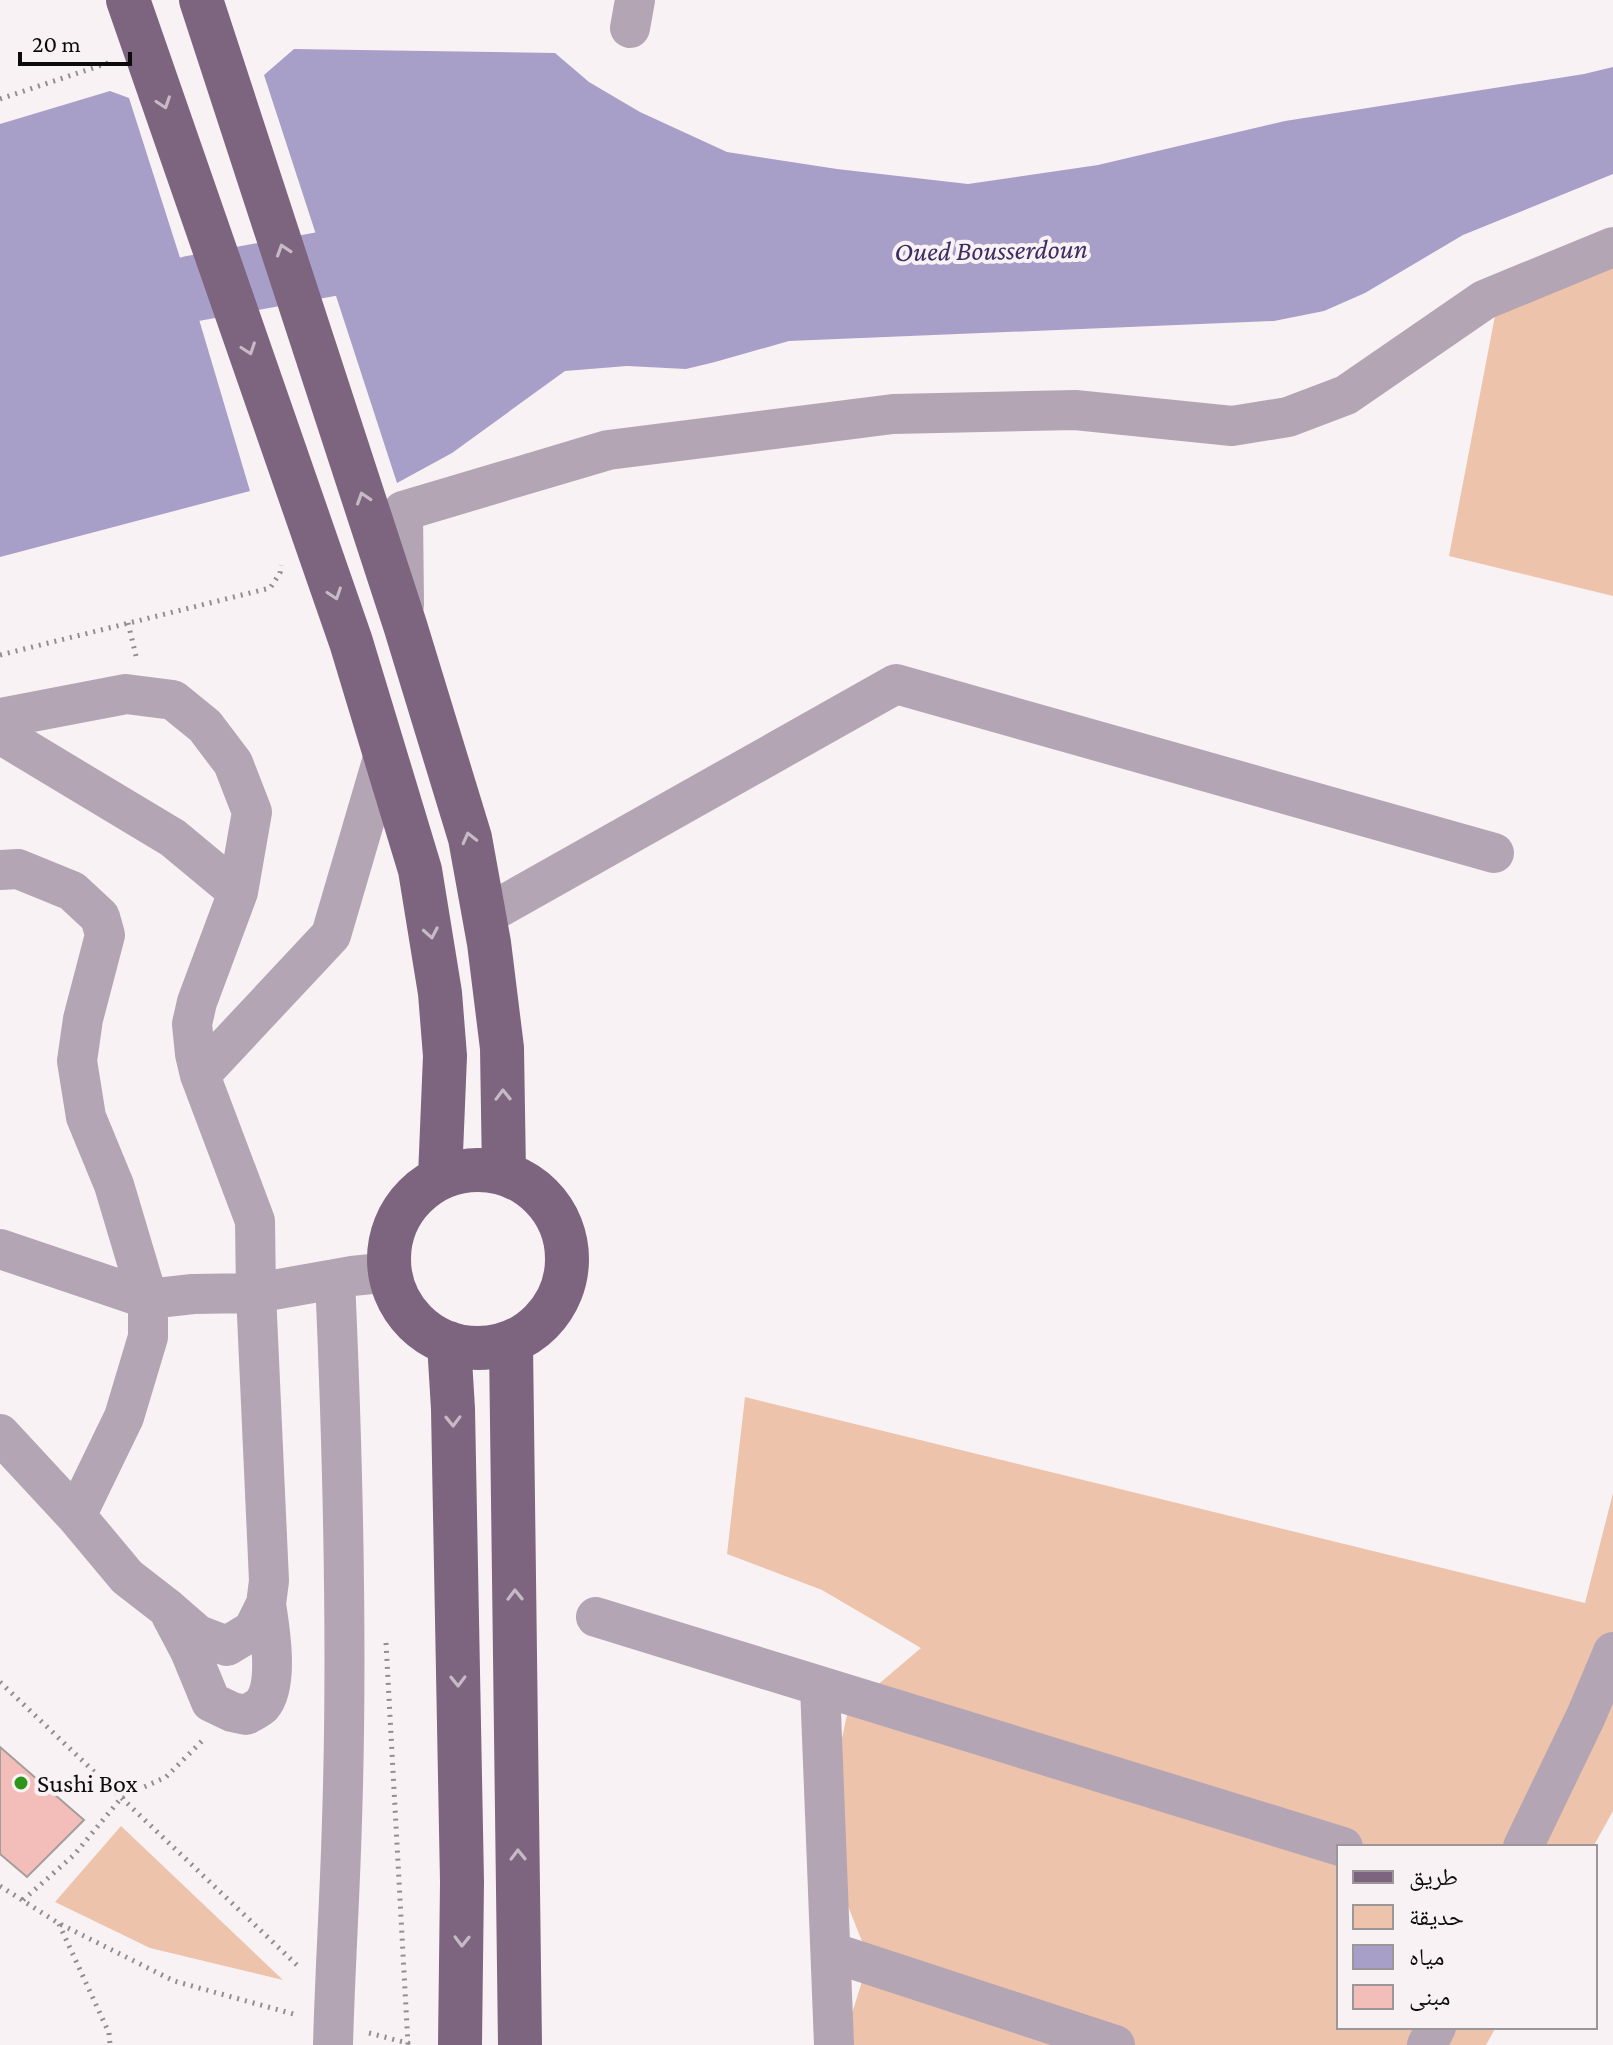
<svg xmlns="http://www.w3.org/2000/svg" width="1613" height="2045" viewBox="0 0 1613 2045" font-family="'Crimson Pro','Noto Naskh Arabic',serif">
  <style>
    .green { fill: #edc3ab }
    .water { fill: #a89fc9 }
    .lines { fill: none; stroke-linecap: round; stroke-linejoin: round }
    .river { stroke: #a89fc9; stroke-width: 66 }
    .building { fill: #f3beba; stroke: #a49d9c; stroke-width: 2 }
    .path { stroke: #928e8f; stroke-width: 5; stroke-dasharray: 2 6; stroke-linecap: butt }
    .minor { stroke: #b4a5b4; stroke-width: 40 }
    .major { stroke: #7d647f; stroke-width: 44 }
    .oneway { stroke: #c7b9c5 }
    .poi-dot { fill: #2e951a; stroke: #f9f2f4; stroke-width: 3 }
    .labels { text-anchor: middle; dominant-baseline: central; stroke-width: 8; stroke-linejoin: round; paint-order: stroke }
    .poi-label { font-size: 26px; fill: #0d0b0b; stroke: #f9f2f4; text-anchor: start }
    .water-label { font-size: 28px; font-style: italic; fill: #3d2d62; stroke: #f9f2f4 }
  </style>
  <rect width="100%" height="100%" fill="#f9f2f4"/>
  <path class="green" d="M1613 231V596L1449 556 1502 279Z
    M745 1397 1585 1603 1613 1493V1811L1593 1847H1339V2027H1496L1486 2045H842L869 1959 821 1838 848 1710 921 1648 822 1590 727 1554Z
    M121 1826 283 1980 150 1948 55 1902Z"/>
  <path class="water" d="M294 49 555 53 589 82 640 112 727 152 837 169 968 184 1098 165 1285 121 1584 74 1613 67V174L1463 235 1365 293 1324 311 1274 321 789 341 715 362 686 369 627 366 565 371 452 453 397 483 264 75Z
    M110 91 129 98 190 289 250 491 0 557V124Z"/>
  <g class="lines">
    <path class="river" d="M190 289 414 248"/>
  </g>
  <path class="building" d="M0 1747 84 1820 27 1877 0 1854Z"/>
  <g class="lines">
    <path class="path" d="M0 99 111 62
      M128 623 136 656
      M0 655 270 588 280 573 281 565
      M386 1643 408 2045
      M0 1682 299 1967
      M0 1886 58 1923 174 1981 297 2015
      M23 1900 74 1855 122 1797 166 1777 202 1741
      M59 1924 109 2033 110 2045
      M369 2033 415 2045"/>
    <path class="minor" d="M630 28 635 0
      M404 605 403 511 608 450 893 414 1075 410 1232 426 1288 417 1346 395 1484 300 1613 247
      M0 718 126 694 173 700 205 726 233 763 252 812 238 892 197 1002 192 1024 195 1054 200 1075 255 1221 256 1293 269 1581 266 1604 253 1630 227 1646 198 1635 167 1608 127 1577 76 1516 0 1434
      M0 734 173 838 238 892
      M0 870 18 869 72 891 100 917 105 935 83 1019 77 1061 86 1117 114 1185 148 1299V1337L124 1417 76 1516
      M484 916 896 684 1494 853
      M200 1075 331 935 385 751
      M0 1249 148 1299 193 1294 256 1293 352 1276 391 1272
      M171 1615 190 1651 211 1702 232 1712 246 1715C251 1712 258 1709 262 1705 279 1685 270 1629 266 1604
      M596 1617 1343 1847
      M820 1686 834 2045
      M1523 1847 1586 1716 1613 1652
      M831 1952 1115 2045
      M333 2045C335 1970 340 1895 342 1820 348 1640 343 1459 335 1279
      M1427 2045 1436 2027"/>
    <path class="major" d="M128 0 351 642 420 870 440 993 445 1056 440 1177
      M201 0 405 625 470 838 489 943 502 1048 504 1173
      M389 1259a89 89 0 1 1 178 0a89 89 0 1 1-178 0Z
      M449 1343 453 1409 462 1882 460 2045
      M511 1344 520 2045"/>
  </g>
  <defs><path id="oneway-chevron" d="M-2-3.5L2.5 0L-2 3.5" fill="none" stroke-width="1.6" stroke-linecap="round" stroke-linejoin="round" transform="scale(2)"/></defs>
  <g class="oneway">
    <use href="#oneway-chevron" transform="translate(164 103) rotate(71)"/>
    <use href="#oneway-chevron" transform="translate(283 250) rotate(-108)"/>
    <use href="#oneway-chevron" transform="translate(249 349) rotate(71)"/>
    <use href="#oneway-chevron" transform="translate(363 498) rotate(-108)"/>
    <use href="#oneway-chevron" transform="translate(335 594) rotate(71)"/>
    <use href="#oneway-chevron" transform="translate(469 838) rotate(-104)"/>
    <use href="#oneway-chevron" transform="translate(431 933) rotate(80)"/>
    <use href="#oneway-chevron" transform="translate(503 1095) rotate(-91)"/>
    <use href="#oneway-chevron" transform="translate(453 1421) rotate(89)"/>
    <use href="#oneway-chevron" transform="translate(515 1595) rotate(-91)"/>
    <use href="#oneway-chevron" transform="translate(458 1681) rotate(89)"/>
    <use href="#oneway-chevron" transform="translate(518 1855) rotate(-91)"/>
    <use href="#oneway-chevron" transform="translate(462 1941) rotate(91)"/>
  </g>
  <circle class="poi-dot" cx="21" cy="1783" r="8"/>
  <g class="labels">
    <g class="poi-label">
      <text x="37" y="1783">Sushi Box</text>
    </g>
    <g class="water-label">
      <text transform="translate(991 250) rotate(-1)">Oued Bousserdoun</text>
    </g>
  </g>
  <rect x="1337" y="1845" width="260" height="184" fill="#f9f2f4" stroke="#9b9697" stroke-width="2"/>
  <rect x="1353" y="1871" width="40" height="12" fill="#7d647f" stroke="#9b9697" stroke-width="2"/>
  <text x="1409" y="1885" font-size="24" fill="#0d0b0b">طريق</text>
  <rect x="1353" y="1905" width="40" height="24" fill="#edc3ab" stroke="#9b9697" stroke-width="2"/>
  <text x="1409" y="1925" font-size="24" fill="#0d0b0b">حديقة</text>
  <rect x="1353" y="1945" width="40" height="24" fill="#a89fc9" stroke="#9b9697" stroke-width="2"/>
  <text x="1409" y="1965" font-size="24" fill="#0d0b0b">مياه</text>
  <rect x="1353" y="1985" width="40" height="24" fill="#f3beba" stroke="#9b9697" stroke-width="2"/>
  <text x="1409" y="2005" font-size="24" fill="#0d0b0b">مبنى</text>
  <path d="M20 52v12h110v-12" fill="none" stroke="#0d0b0b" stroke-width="4"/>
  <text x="32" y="52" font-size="24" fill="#0d0b0b" stroke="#f9f2f4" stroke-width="6" paint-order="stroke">20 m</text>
</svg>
